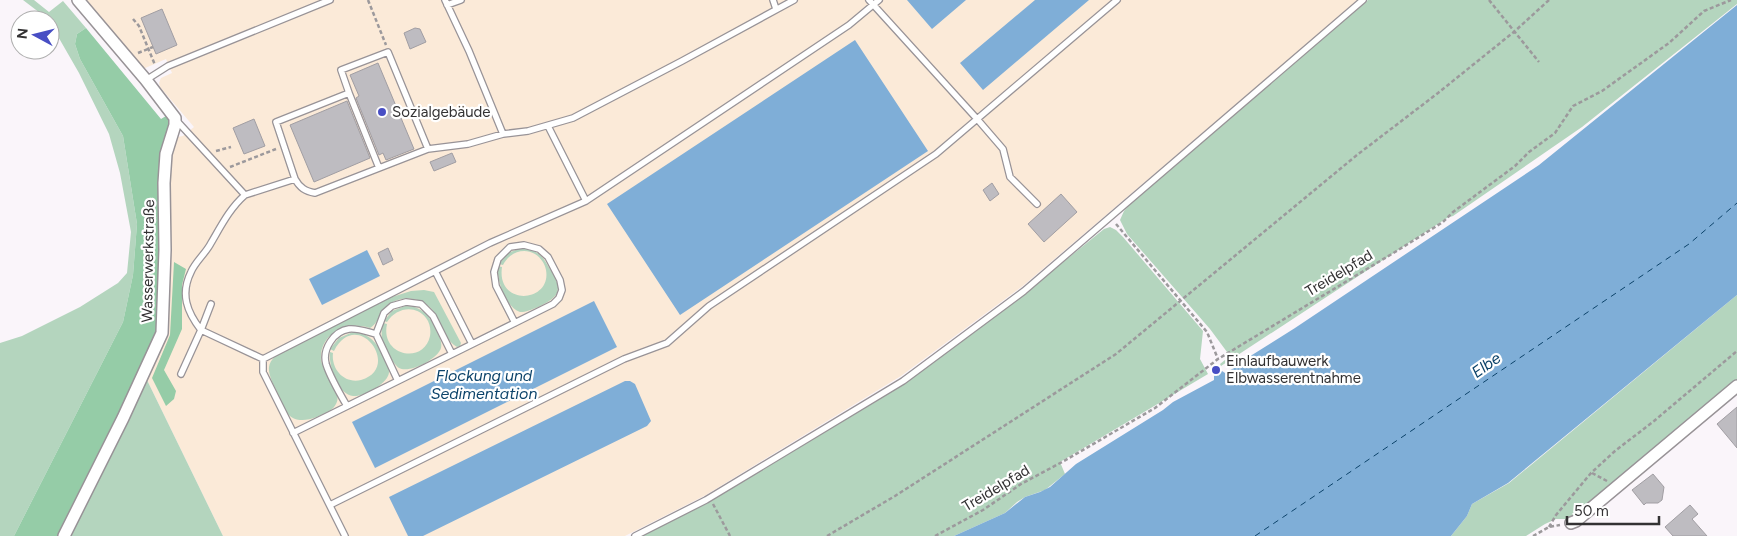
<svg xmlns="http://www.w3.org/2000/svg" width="1737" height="536" viewBox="0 0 1737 536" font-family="Figtree,sans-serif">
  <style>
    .industrial { fill: #fbead8 }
    .green { fill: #b4d5be }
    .forest { fill: #95cca7 }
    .water { fill: #7faed7 }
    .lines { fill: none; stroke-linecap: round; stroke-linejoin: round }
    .ferry { stroke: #0c436a; stroke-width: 1; stroke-dasharray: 6 5; stroke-linecap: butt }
    .building { fill: #bebcc1; stroke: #a19ea3 }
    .service-casing { stroke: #989397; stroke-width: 8 }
    .minor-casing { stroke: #989397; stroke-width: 14 }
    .path { stroke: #9c999c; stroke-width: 2.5; stroke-dasharray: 4 2.5; stroke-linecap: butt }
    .service { stroke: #fff; stroke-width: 5.5 }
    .minor { stroke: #fff; stroke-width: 11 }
    .poi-dot { fill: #484ec4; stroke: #fff; stroke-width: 2 }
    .labels { text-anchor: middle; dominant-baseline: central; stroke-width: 4.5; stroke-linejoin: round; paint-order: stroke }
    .poi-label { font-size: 15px; fill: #333233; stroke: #fff; text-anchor: start }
    .street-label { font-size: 15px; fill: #333233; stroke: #fff }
    .water-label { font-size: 16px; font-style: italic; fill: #0c436a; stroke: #fff }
  </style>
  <rect width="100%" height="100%" fill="#faf5fa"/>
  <path class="industrial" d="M86 0H1358L1024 285 901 376 706 495 625 536H223L146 378 170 252V156L177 137 183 136 194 127 160 87 159 83 161 78 172 73 166 59 143 69Z"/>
  <path class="green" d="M23 0H34L49 12 63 1 86 28 77 34 75 44 80 59 123 136 137 224 133 275 123 322 14 536H0V343L22 336 80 307 118 283 127 273 131 232 120 173 109 134 79 73 56 33 50 26V20H45L40 13Z
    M1368 0H1737V4L1582 127 1453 216 1447 218 1221 366 1220 364 1230 356 1210 329 1127 234 1120 220 1124 211 1130 204Z
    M1110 227 1116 230 1123 237 1203 331 1200 359 1208 374 1060 462 1065 474 1045 490 1025 497 1017 502 1005 513 954 536H641L707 503 904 384 1025 293 1104 229Z
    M521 248C534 249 542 254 548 266 552 272 557 279 558 287 558 290 557 295 554 297 549 303 527 313 520 312 506 308 496 279 498 266L502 267C496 307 552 303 546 270 545 264 541 258 535 254 523 247 509 253 503 265L499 264 508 253Z
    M424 290 434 292 461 343 460 346 457 347C436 334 444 306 414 299 408 298 401 298 395 301 379 307 381 322 370 328 348 320 319 333 321 360 323 373 335 383 337 395 339 401 335 408 329 411 318 417 298 427 287 413 283 407 280 399 277 392 274 386 268 375 269 367 270 359 278 354 283 350L392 297 411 291Z
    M1737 295V380L1573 519H1556L1545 524 1526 536H1451L1467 516 1472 504 1509 483Z
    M405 306C419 306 426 312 433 323 436 331 443 340 441 348 438 359 409 374 399 368 392 363 384 346 382 338 381 333 382 328 383 323L387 324C380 356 424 365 430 336 431 330 430 323 426 318 415 304 396 308 387 322L384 321 392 311Z
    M353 332C366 333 374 339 380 350 383 357 389 364 389 372 389 383 364 397 353 396 338 395 328 364 330 352L333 353C331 369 344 384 361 380 403 368 357 306 334 351L330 349 339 338Z
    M146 378 223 536H68Z"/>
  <path class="forest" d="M86 28 161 119 166 116 169 120 157 332 120 415 59 536H14L123 322 133 275 137 224 123 136 80 59 75 44 77 34Z
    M174 262 186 269 182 285V329L164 370 176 391 174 399 166 406 152 378 170 335Z"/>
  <path class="water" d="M907 0H966L932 29Z
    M1035 0H1089L983 90 960 63Z
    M1737 5V295L1508 483 1472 504 1467 516 1451 536H954L1005 513 1025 497 1040 492 1050 487 1076 464 1163 410 1173 402 1214 380V376L1217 374 1219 376 1218 373 1222 371 1225 373 1241 364 1244 360 1295 328 1539 165Z
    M855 40 928 151 680 315 607 204Z
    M367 250 380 276 322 305 309 279Z
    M594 301 617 347 375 468 352 422Z
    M625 381H630L635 384 651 421 647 426 423 536H408L389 497Z"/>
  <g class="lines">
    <path class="ferry" d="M1255 536 1689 244 1737 203"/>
  </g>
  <path class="building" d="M162 9 177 45 156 54 141 18Z
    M415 28 420 29 426 42 410 49 404 33Z
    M378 63 414 149 386 160 383 153 379 155 356 98 359 96 350 75Z
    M347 101 370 158 314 182 290 125Z
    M254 119 265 146 244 154 233 128Z
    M452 153 456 162 434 171 430 162Z
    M992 183 999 194 990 201 983 190Z
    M1061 194 1077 212 1044 242 1028 224Z
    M388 248 393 260 383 265 378 253Z
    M1737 407V448L1717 424Z
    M1653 474 1664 487 1662 500 1658 503H1646L1644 505 1632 490Z
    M1690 505 1698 514 1692 519 1707 536H1673L1665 527Z"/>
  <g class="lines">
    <defs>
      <path id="service" d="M445 0 469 51 503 134
        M773 0 776 9
        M869 0 978 120 1003 149 1010 177 1037 204
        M447 5 461 0
        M146 80 168 66 330 0
        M349 93 379 168
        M177 121 245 195 295 179C300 188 305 191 315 193L428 149 468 144 503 134 528 131 573 118 682 61 794 0
        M548 126 586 201
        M295 179 276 122 349 93 341 70 388 52 428 149
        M435 271 472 344
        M201 330C187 312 180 294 191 272 195 262 206 253 211 243 221 226 230 208 245 195
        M201 330 211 304
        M376 334 398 381
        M263 359 490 243 586 201 849 25 879 0
        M181 374 201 330 263 359V372L345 536
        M347 406C340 394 330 377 326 364 322 349 334 331 349 329 358 328 368 332 376 334L384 313 392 306 406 302 421 304 433 316 452 354
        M293 433 553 304 559 298 562 290 560 280 548 257 539 249 524 245 510 247 498 259 494 272 496 286 515 323
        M330 505 624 359 667 343 709 306 936 154 1117 0
        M635 536 706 500 903 381 1024 291 1363 0"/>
      <path id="minor" d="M1571 523 1576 521 1737 386
        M64 536 123 418 162 333 165 250 164 183 166 154 175 125V118L146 80 78 0"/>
    </defs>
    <use href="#service" class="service-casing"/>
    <use href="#minor" class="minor-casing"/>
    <path class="path" d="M368 0 386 45
      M1489 0 1539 62
      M133 19 139 26 155 65
      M138 53 153 47
      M216 151 231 147
      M230 167 276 149
      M1116 224 1207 332 1218 359
      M1592 473 1607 481
      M713 504 730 536
      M1549 527 1556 515 1591 473 1615 451 1654 421 1737 351
      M827 536 895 496 1116 354 1357 155 1438 93 1515 31 1549 0
      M935 536 983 510 1021 484 1064 461 1155 408 1218 359 1395 252 1443 222 1453 212 1515 166 1529 152 1555 133 1573 106 1602 91 1669 43 1704 11 1731 0
      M1533 536 1549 527 1560 525"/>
    <use href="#service" class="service"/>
    <use href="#minor" class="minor"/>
  </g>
  <g class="poi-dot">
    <circle cx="382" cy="112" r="5"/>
    <circle cx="1216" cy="370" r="5"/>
  </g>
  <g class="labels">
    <g class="poi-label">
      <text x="392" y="112">Sozialgebäude</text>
      <text x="1226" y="361">Einlaufbauwerk<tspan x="1226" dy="17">Elbwasserentnahme</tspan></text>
    </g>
    <g class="street-label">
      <text transform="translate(148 261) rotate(-89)">Wasserwerkstraße</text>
      <text transform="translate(1339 273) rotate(-31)">Treidelpfad</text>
      <text transform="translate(996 488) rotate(-31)">Treidelpfad</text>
    </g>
    <g class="water-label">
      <text transform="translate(1486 365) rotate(-35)">Elbe</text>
      <text x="484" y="375">Flockung und<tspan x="484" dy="18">Sedimentation</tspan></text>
    </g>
  </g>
  <g transform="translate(35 35) rotate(277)"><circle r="24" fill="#ffffff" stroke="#adadad"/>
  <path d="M0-4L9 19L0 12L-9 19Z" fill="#484ec4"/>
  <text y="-8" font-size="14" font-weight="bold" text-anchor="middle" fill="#333233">N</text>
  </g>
  <path d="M1567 516v8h92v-8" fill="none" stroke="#333233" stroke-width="2.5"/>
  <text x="1574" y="516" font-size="15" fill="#333233" stroke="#ffffff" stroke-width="4" paint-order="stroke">50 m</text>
</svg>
